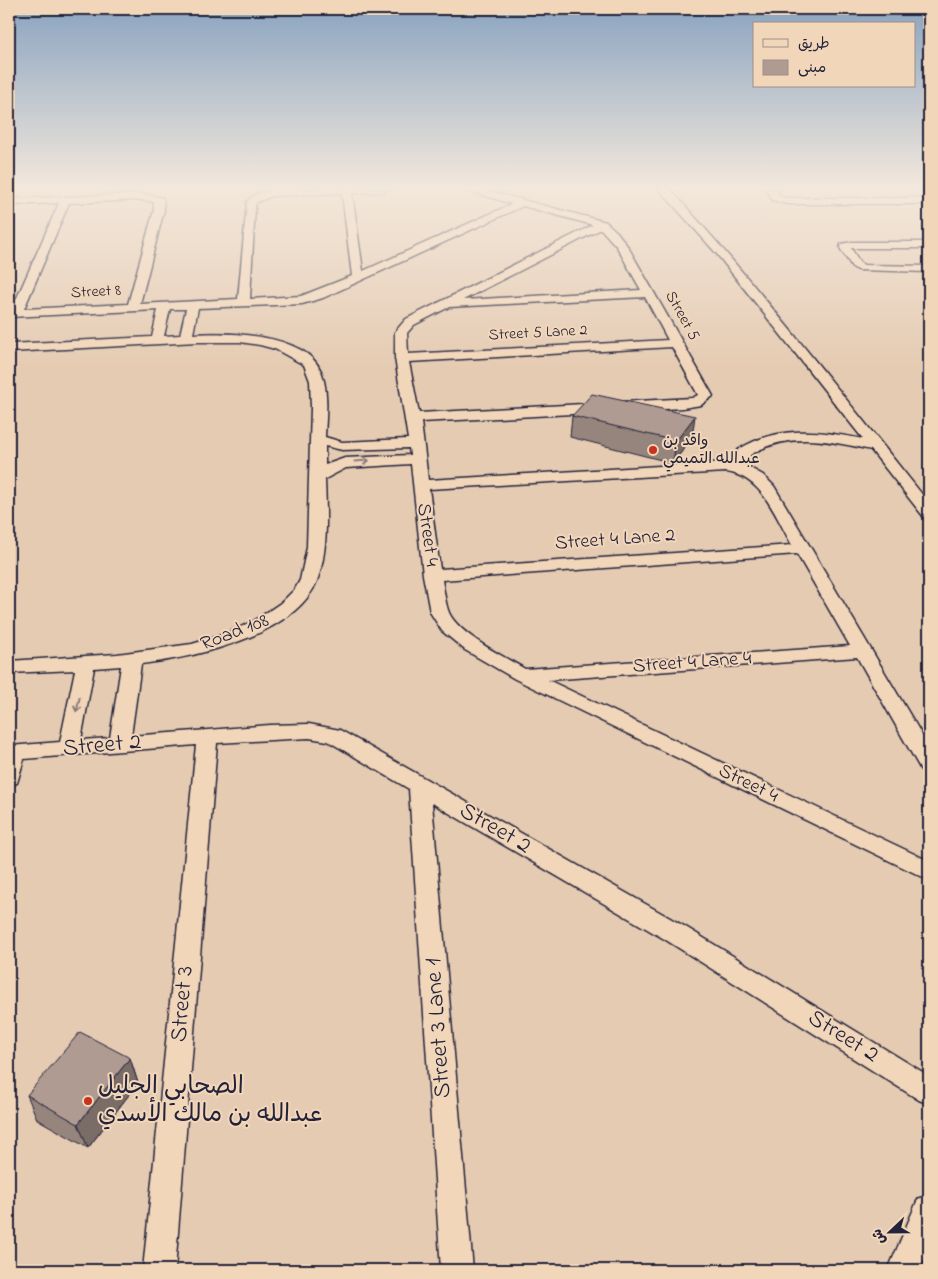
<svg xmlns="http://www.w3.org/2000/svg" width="938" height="1279" viewBox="0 0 938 1279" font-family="'Indie Flower','Playpen Sans Arabic',sans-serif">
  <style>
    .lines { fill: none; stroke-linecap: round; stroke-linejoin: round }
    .street-casing { stroke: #22223b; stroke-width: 3 }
    .street { fill: #f2d6b9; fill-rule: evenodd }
    .wall { fill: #96857d; stroke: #22223b }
    .shaded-wall { fill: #7a6c66; stroke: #22223b }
    .building { fill: #af9b91; stroke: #22223b }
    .oneway { stroke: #8a7c7a }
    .poi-dot { fill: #c8321e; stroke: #f2d6b9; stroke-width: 2 }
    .labels { text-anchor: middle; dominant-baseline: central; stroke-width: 4; stroke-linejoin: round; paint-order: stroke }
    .far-street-label { font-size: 16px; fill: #22223b; stroke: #f2d6b9 }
    .far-poi-label { font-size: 16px; fill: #22223b; stroke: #f2d6b9; text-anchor: start }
    .street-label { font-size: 20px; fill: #22223b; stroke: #f2d6b9 }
    .near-street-label { font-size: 24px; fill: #22223b; stroke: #f2d6b9 }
    .near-poi-label { font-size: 24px; fill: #22223b; stroke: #f2d6b9; text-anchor: start }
  </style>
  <rect width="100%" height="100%" fill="#e5cbb2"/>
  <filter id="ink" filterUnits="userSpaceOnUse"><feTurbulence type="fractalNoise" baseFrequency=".02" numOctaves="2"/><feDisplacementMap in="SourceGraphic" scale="10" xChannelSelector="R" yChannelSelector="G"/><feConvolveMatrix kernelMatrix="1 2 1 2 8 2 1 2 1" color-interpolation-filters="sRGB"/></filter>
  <g filter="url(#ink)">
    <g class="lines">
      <defs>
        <path id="street" d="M293 189H388L383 192 352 193 363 271 512 204 463 189H481L606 222 617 232 628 247 713 396 701 405 683 408 421 422 428 480 726 462 735 464 738 450C777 425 819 430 863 439L716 253 659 189H670C761 290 844 397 929 503V518L923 516 871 450C830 441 788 431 750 455V468L763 475 774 486 929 747V773L921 770 857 657 548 680 929 861V880L515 679 465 650 442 631 430 612 423 575 411 464 346 468 325 479C326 511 329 550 317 581 295 636 193 658 141 664L131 736 270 725 309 724 340 730 684 926 929 1076V1104L919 1100 666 940 432 803 473 1270H441L409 789 328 741 309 738 217 743 175 1270H143L196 745 24 759 17 783 9 786V746L60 742 75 670 9 673V661L117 654 192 644 222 635 254 621 282 602 295 589 300 580 307 547 311 407 310 381 304 365 275 349 260 345 240 342H197L9 352V344L152 337 158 310 9 317V309H12L59 203 9 205V199L141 194 163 198 164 210 140 304 238 299 247 202C257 188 277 190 293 189ZM342 193 352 276 301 296 250 299 255 206 257 202 272 196ZM141 200 154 202V210L128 304 24 309 69 203ZM523 206 593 225 406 319 395 332V358L408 439 342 442 325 437C326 416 329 391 321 371 305 333 227 332 193 334L198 308 302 304 323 298ZM601 229 617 247 641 290 463 300ZM645 297 668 340 408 354 407 333 414 325 449 307ZM170 309H186L180 335 164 336ZM672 347 698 395 692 398 419 413 409 362ZM325 446 342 450 409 448 410 455 345 458 325 465ZM726 472C763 477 775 516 792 545L440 569 429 489ZM797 554 850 646 525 669C505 657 455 633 448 610 445 601 444 590 442 580ZM121 666 110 738 81 740 94 668Z
          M766 189H776L780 196 787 198H929V204H787L772 200Z
          M852 242H929V248H851L860 263 864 265 929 266V272L858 270 852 267 840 248 841 244Z
          M929 1195V1246L920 1270H888L918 1199Z"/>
      </defs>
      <use href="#street" class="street-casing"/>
      <use href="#street" class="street"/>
    </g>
    <path class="wall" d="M572 416 692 438 673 463 570 437Z
      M130 1058 138 1083 88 1148 37 1119 27 1095Z"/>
    <path class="shaded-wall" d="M695 416 692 438 673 463 676 441Z
      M130 1058 138 1083 88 1148 78 1124Z"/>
    <path class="building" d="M592 394 695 416 676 441 572 416Z
      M80 1032 130 1058 78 1124 27 1095Z"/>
    <defs><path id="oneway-shaft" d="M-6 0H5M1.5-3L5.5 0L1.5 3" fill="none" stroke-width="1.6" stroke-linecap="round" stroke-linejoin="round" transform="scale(1.25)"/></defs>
    <g class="oneway">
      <use href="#oneway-shaft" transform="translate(362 461) rotate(-4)"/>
      <use href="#oneway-shaft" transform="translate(78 705) rotate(102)"/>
    </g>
  </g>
  <linearGradient id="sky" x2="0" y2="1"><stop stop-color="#89a3c0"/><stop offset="0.51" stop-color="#f3e8dc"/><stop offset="1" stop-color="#f3e8dc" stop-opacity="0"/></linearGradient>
  <rect width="938" height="368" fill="url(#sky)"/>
  <g class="poi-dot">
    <circle cx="653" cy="450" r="5"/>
    <circle cx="88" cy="1101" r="5"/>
  </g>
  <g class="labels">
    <g class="far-street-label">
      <text transform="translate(96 292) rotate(-3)">Street 8</text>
      <text transform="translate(682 316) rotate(61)">Street 5</text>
      <text transform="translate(538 333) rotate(-3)">Street 5 Lane 2</text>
    </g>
    <g class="far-poi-label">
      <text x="663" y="441">واقد بن<tspan x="663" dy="18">عبدالله التميمي</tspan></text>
    </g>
    <g class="street-label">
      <text transform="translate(427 535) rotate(82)">Street 4</text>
      <text transform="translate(615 540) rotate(-4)">Street 4 Lane 2</text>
      <text transform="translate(235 633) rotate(-21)">Road 108</text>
      <text transform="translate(692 663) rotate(-4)">Street 4 Lane 4</text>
      <text transform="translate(748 784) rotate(26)">Street 4</text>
    </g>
    <g class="near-street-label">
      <text transform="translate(102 746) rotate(-5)">Street 2</text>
      <text transform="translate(495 829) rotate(30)">Street 2</text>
      <text transform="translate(183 1004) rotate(-85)">Street 3</text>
      <text transform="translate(439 1028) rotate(-94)">Street 3 Lane 1</text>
      <text transform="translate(843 1037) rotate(32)">Street 2</text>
    </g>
    <g class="near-poi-label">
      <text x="98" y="1087">الصحابي الجليل<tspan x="98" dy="28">عبدالله بن مالك الأسدي</tspan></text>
    </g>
  </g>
  <rect width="938" height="1279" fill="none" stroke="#f2d6b9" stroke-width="30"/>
  <rect x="15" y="15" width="908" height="1249" fill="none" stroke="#22223b" stroke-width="2" filter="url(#ink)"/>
  <rect x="753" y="22" width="162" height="65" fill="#f2d6b9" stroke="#9f8e87"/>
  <rect x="763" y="39" width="25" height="8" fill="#f2d6b9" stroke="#9f8e87"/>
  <text x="798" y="48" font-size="15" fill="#22223b">طريق</text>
  <rect x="763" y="60" width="25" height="15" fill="#af9b91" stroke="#9f8e87"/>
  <text x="798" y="72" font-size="15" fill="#22223b">مبنى</text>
  <g transform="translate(890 1232) rotate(248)" stroke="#f2d6b9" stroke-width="4" paint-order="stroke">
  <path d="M0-4L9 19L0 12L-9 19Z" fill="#22223b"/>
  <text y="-8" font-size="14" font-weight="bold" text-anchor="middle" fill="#22223b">ش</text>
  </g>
</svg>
